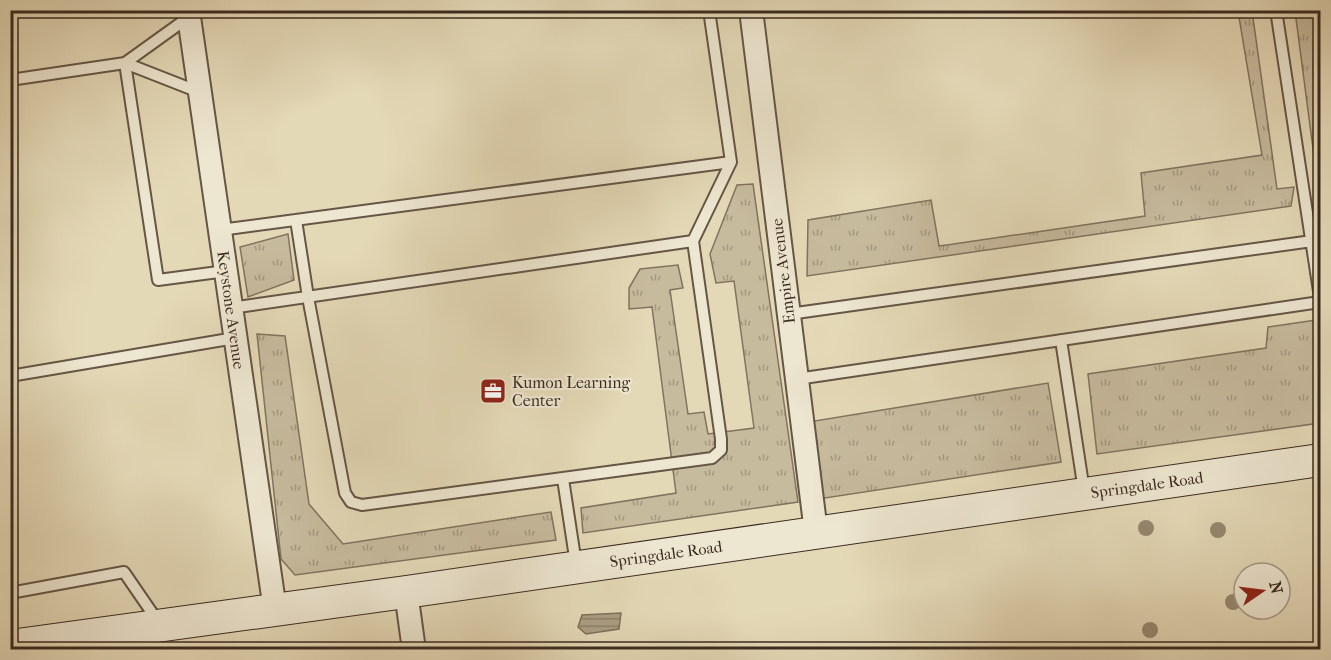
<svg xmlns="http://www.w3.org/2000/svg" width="1331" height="660" viewBox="0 0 1331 660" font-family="'IM FELL French Canon',serif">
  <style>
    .grass { fill: url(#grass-tufts); stroke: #817360; stroke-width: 1.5 }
    .water { fill: url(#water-rules); stroke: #7e705c; stroke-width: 1.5 }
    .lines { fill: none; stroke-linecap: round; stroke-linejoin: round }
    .service-casing { stroke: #655646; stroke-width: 14 }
    .minor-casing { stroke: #655646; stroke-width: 26 }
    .secondary-casing { stroke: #3b2b21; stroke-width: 34 }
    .service { stroke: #ede6d0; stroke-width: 10 }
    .minor { stroke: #ede6d0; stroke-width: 22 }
    .secondary { stroke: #ede6d0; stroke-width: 32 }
    .tree { fill: #968972 }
    .labels { text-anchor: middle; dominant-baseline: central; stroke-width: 4.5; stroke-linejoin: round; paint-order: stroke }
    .street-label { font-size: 16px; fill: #3b2b21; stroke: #ede6d0 }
    .poi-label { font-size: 16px; fill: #3b2b21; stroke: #ede6d0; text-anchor: start }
  </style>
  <defs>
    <pattern id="grass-tufts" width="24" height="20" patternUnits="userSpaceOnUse" patternTransform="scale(1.5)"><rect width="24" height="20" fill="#c7bb9e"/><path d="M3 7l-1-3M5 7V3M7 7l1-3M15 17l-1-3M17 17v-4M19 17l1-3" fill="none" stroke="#a39880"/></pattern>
    <pattern id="water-rules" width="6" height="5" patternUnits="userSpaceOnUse" patternTransform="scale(1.5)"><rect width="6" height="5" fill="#ab9e84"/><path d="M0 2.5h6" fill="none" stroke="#8c816c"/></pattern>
  </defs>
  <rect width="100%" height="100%" fill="#e4d9b7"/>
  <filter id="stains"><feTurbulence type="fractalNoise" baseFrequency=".00333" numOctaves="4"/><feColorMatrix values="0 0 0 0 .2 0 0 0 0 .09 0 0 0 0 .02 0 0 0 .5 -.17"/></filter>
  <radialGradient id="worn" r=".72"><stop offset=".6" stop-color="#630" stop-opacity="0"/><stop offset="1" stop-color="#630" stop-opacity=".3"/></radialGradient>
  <path class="grass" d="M1238 11H1252L1277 189 1294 187 1291 206 807 276 808 220 931 200 939 246 947 245 1145 216 1141 173 1262 155Z
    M1295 11H1314L1313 74 1320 140V202Z
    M753 184 798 502 583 533 581 508 676 493 652 307 629 309V288L640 269 678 265 683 288 670 290 688 414 704 412 708 434 754 428 734 281 716 283 710 254 737 185Z
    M288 234 294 280 248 297 240 247Z
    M1316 320 1320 321V423L1097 454 1088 374 1266 348 1268 327Z
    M257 334 285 336 309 504 343 544 551 512 556 540 295 575 281 559Z
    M1048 383 1061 462 812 500 802 423Z"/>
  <path class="water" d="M621 613 619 629 586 634 578 627 582 615Z"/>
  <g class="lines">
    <defs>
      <path id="service" d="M1276 10 1320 298
        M125 63 199 92
        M125 63 189 17
        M10 80 125 63 158 280 226 271
        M296 220 308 297 345 493 351 502 362 505 712 458 721 450V439L693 241 731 162 709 10
        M220 230 731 162
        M231 308 693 241
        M789 314 1312 241
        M1061 340 1084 491
        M10 376 235 338
        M797 379 1320 302
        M563 479 576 564
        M10 593 124 572 159 623"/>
      <path id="minor" d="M188 10 275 610
        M751 10 816 532
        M406 592 414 650"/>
      <path id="secondary" d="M10 646 406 592 1320 460"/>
    </defs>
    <use href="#service" class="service-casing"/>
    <use href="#minor" class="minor-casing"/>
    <use href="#secondary" class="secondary-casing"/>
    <use href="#service" class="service"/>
    <use href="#minor" class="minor"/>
    <use href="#secondary" class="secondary"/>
  </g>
  <g class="tree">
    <circle cx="1146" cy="528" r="8"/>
    <circle cx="1218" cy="530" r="8"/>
    <circle cx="1233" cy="602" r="8"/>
    <circle cx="1150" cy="630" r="8"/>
  </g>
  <defs>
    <symbol id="office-square" viewBox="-11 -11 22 22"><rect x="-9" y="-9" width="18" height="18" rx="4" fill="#8f2418" stroke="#ede6d0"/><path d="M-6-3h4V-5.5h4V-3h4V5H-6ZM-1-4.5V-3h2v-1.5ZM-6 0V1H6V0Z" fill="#fff"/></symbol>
  </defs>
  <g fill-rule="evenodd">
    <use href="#office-square" x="478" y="376" width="30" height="30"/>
  </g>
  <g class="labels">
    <g class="street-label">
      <text transform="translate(783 271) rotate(-97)">Empire Avenue</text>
      <text transform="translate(231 310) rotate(82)">Keystone Avenue</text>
      <text transform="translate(1147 485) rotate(-8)">Springdale Road</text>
      <text transform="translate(666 554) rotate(-8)">Springdale Road</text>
    </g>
    <g class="poi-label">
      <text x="512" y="382">Kumon Learning<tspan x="512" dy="18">Center</tspan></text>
    </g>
  </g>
  <rect width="1331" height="660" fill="none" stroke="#e4d9b7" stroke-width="36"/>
  <rect x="12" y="12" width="1307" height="636" fill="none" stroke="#3b2b21" stroke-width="3"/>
  <rect x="18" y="18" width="1295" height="624" fill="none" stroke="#3b2b21" stroke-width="1.5"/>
  <g transform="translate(1262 591) rotate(76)"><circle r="28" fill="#ede6d0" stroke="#a69b8a" stroke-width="1.5"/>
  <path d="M0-4.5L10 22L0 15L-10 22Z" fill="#8f2418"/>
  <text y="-9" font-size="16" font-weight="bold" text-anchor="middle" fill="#3b2b21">N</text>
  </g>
  <rect width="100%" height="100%" filter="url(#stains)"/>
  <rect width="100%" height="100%" fill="url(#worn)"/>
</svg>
